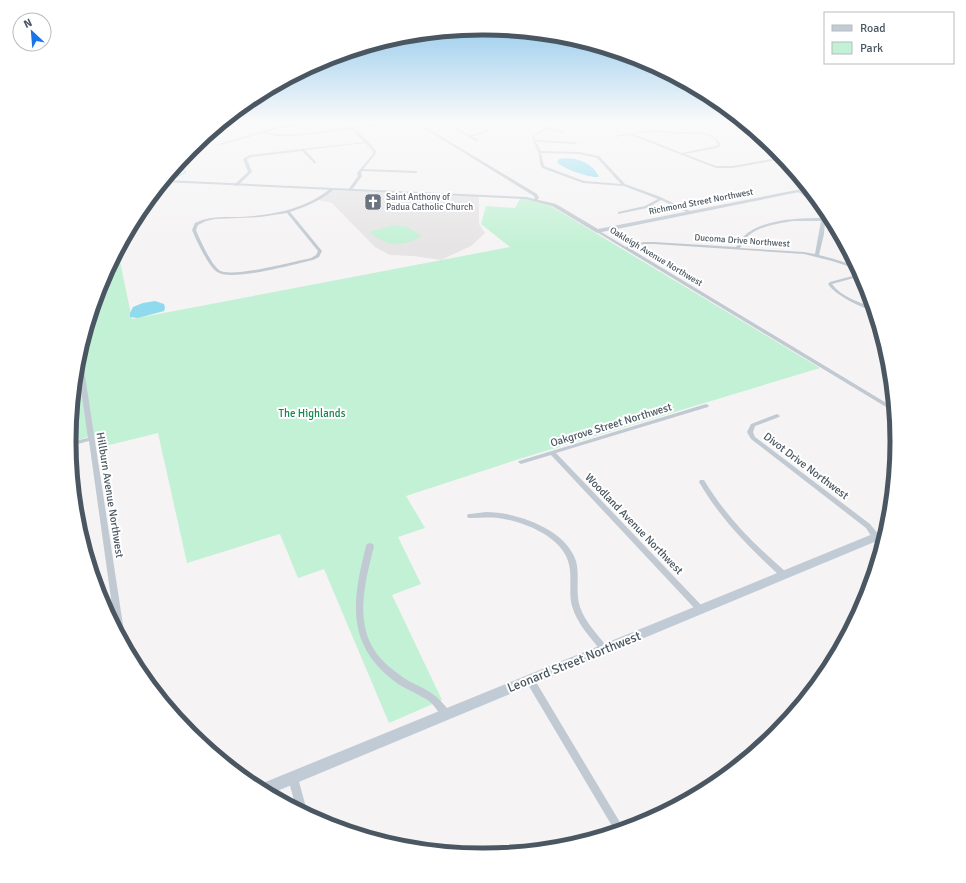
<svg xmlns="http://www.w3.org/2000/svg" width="966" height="883" viewBox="0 0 966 883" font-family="Signika,sans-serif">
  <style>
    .education { fill: #e6e4e5 }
    .green { fill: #c3f1d5 }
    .water { fill: #90daee }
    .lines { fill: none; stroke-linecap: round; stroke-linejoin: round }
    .stream { stroke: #90daee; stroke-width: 1 }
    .minor { fill: #c1cad2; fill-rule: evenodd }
    .tertiary { fill: #c1cad2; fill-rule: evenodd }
    .secondary { fill: #c1cbd6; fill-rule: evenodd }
    .labels { text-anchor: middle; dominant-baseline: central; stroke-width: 4; stroke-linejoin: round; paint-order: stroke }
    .far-worship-label { font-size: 9px; fill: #5b616d; stroke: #fff; text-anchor: start }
    .far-street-label { font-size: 9px; fill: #4a5661; stroke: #fff }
    .park-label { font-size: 11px; fill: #17864f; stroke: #fff }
    .street-label { font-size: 11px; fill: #4a5661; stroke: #fff }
    .near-street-label { font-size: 13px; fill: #4a5661; stroke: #fff }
    .rim { fill: none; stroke: #4a5661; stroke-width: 5 }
  </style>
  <rect width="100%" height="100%" fill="#f5f3f3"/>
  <path class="education" d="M331 190 479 195V224L485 233 471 246 441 260 413 256 390 255 375 247 332 203 318 200Z"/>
  <path class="green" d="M520 199H527L549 205 820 368 519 459 406 496 425 528 398 537 421 584 392 595 442 700 389 723 324 569 298 578 280 534 187 563 158 433 97 448 96 435 70 442 77 361 101 283 118 252 132 319 510 247 481 224 486 206 515 208Z
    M393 225 408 227 422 236C402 247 387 247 369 232Z"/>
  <path class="water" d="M559 159C575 156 592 162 599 177 590 178 563 169 557 162Z
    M155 301 164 304 165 308 164 311 138 318 130 317V313L133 307 143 303Z"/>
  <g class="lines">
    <path class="stream" d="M173 179 186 172 180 167 183 163 182 160
      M160 187 171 183
      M131 228 141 221 143 212 142 209"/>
    <path class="minor" d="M304 122 305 124 280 128 266 132C293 138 323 131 350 127L345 122H347L353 127 401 122 400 123 354 128 368 141 376 151 375 155 363 169 416 171 418 172 416 173 362 171 361 173 362 176 351 191H349L348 190 358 176 357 173 373 154V151L365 143 305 150 316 162 315 164 302 151 252 157 247 159 252 172 237 186H235V184L248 172 243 159 250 155 301 149 302 148 303 149 364 142 351 129 294 136H276L263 133 221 145 219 144 279 126Z
      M414 122H417L537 194 539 198 536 201H534L533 200 535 198 534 196Z
      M452 122H454L457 128 469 135C479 134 488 131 492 122H494C490 132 481 135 472 136L478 140 477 142 455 129Z
      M558 122H561L549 128 564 131V133L548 129 534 137 535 140 576 142 577 143 576 144 536 142 541 151 579 152 599 156 625 184 658 196 692 212 689 213 661 200 647 208 618 214V212L645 206 658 199 624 186 583 183 542 168C539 163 540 157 538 152 536 146 533 142 532 137L541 130ZM541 153 579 154 597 158 621 184 584 181 544 166Z
      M621 122H623L618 128H616Z
      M654 130C662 131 671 132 680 132 696 132 709 129 720 143V146L717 148 685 154 716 166H733L782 157 783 159 733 168H716L630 135 615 137 614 136ZM654 132C663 132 671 134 680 134 692 134 712 130 718 145L715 146 682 153 634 134Z
      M330 189 333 190C320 201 305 207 290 212L322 251 319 257 313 260C295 264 231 282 217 272 209 267 196 240 192 230L195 223C209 216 224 217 240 217 273 215 303 210 330 189ZM287 213 318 251 316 255 311 258C295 261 231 279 219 270 211 264 200 240 196 230L198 225 206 221 215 219 260 217Z
      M798 190C811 192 823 206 825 219H831L832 221H825L824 234 819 255 834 259 856 266 857 269 832 261 804 254 654 244H644L629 248 893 407V411L891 410 595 231 598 230 626 247 644 242H654L736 247C739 244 740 240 743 237 762 219 797 218 822 218 819 204 809 199 798 192ZM793 221H821L815 254 804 252 740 248C742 245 743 242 745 239 756 226 777 224 793 221Z
      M860 274 861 276 832 284C841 297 860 302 873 308L874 311C861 308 835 295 828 284L830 282Z
      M79 355 82 356 125 638 123 641 115 627 89 441 70 446V442L88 438 77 362Z
      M706 404 708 405 709 406 708 407 556 453 704 608 705 610 704 612 701 613 698 612 551 455 521 464 518 462 519 461Z
      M777 414 780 416 779 417 755 426 753 432 755 437 870 524 883 540 881 545C874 542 870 534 866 528L751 439 747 432 751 424Z
      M700 480H704C727 518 754 544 787 573L788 575 787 577 784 578 781 577C749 547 721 520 699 482Z
      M486 512C516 512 566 529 576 561 580 576 575 592 580 607 585 622 598 635 608 648L609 650 608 652 605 654 602 652C591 638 577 624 572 606 568 592 573 575 568 561 560 535 521 521 498 518 488 517 479 518 470 518H468L467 516 468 514H470Z
      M370 543 373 544 374 546C366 579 354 620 375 651 382 662 393 670 404 678 411 683 420 686 428 691 437 696 444 704 450 712L451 715 450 718 447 719C441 717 438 711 434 706 431 702 427 699 422 697 414 692 406 689 398 684 345 646 352 602 366 546L367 544Z
      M530 676 533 677 624 829 615 831 527 683 526 680 527 677Z
      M293 773 296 775 298 778 307 811 306 813 296 808 288 778 290 775Z"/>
    <path class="tertiary" d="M166 180 526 197 556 204 598 229 807 188 809 190 597 233 552 206 526 199 164 182Z"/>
    <path class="secondary" d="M722 122C731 122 747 126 754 132Z
      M885 529 886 530 884 538 270 794 257 787 258 785 263 783Z"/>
  </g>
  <linearGradient id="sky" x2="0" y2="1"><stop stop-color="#85c3ea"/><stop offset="0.5" stop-color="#fafafa"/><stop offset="1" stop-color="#fafafa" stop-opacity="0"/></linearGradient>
  <rect width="966" height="245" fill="url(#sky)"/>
  <defs>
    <symbol id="church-square" viewBox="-11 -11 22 22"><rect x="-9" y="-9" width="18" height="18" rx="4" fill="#6b7280" stroke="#fff"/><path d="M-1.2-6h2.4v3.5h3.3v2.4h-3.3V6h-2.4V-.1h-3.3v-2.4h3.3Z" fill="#fff"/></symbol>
  </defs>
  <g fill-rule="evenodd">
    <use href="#church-square" x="363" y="192" width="20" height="20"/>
  </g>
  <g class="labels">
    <g class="far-worship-label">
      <text x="386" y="197">Saint Anthony of<tspan x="386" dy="10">Padua Catholic Church</tspan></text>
    </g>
    <g class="far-street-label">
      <text transform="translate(701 202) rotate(-11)">Richmond Street Northwest</text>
      <text transform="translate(742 241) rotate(4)">Ducoma Drive Northwest</text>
      <text transform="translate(656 257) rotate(31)">Oakleigh Avenue Northwest</text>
    </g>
    <g class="park-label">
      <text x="312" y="413">The Highlands</text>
    </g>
    <g class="street-label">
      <text transform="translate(611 425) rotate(-17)">Oakgrove Street Northwest</text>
      <text transform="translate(806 466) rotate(37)">Divot Drive Northwest</text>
      <text transform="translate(110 495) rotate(81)">Hillburn Avenue Northwest</text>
      <text transform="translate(634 524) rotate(46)">Woodland Avenue Northwest</text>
    </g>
    <g class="near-street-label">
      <text transform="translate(574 662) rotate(-22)">Leonard Street Northwest</text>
    </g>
  </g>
  <path d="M0 0H966V883H0ZM482 35H484A406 406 0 0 1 890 441V442A406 406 0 0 1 484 848H482A406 406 0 0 1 76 442V441A406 406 0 0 1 482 35Z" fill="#fff" fill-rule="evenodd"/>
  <path class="rim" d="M482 35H484A406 406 0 0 1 890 441V442A406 406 0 0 1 484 848H482A406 406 0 0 1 76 442V441A406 406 0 0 1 482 35Z"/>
  <rect x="824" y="12" width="130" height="52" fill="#ffffff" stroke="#b7bbc0"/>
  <rect x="832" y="25" width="20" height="6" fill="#c1cbd6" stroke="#b7bbc0"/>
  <text x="860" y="32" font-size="12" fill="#4a5661">Road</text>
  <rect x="832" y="42" width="20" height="12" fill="#c3f1d5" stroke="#b7bbc0"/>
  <text x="860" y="52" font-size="12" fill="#4a5661">Park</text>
  <g transform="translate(32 32) rotate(334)"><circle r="19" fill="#ffffff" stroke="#b7bbc0"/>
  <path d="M0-3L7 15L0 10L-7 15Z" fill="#1a73e8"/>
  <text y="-6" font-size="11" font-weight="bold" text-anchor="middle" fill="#4a5661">N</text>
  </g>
</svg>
